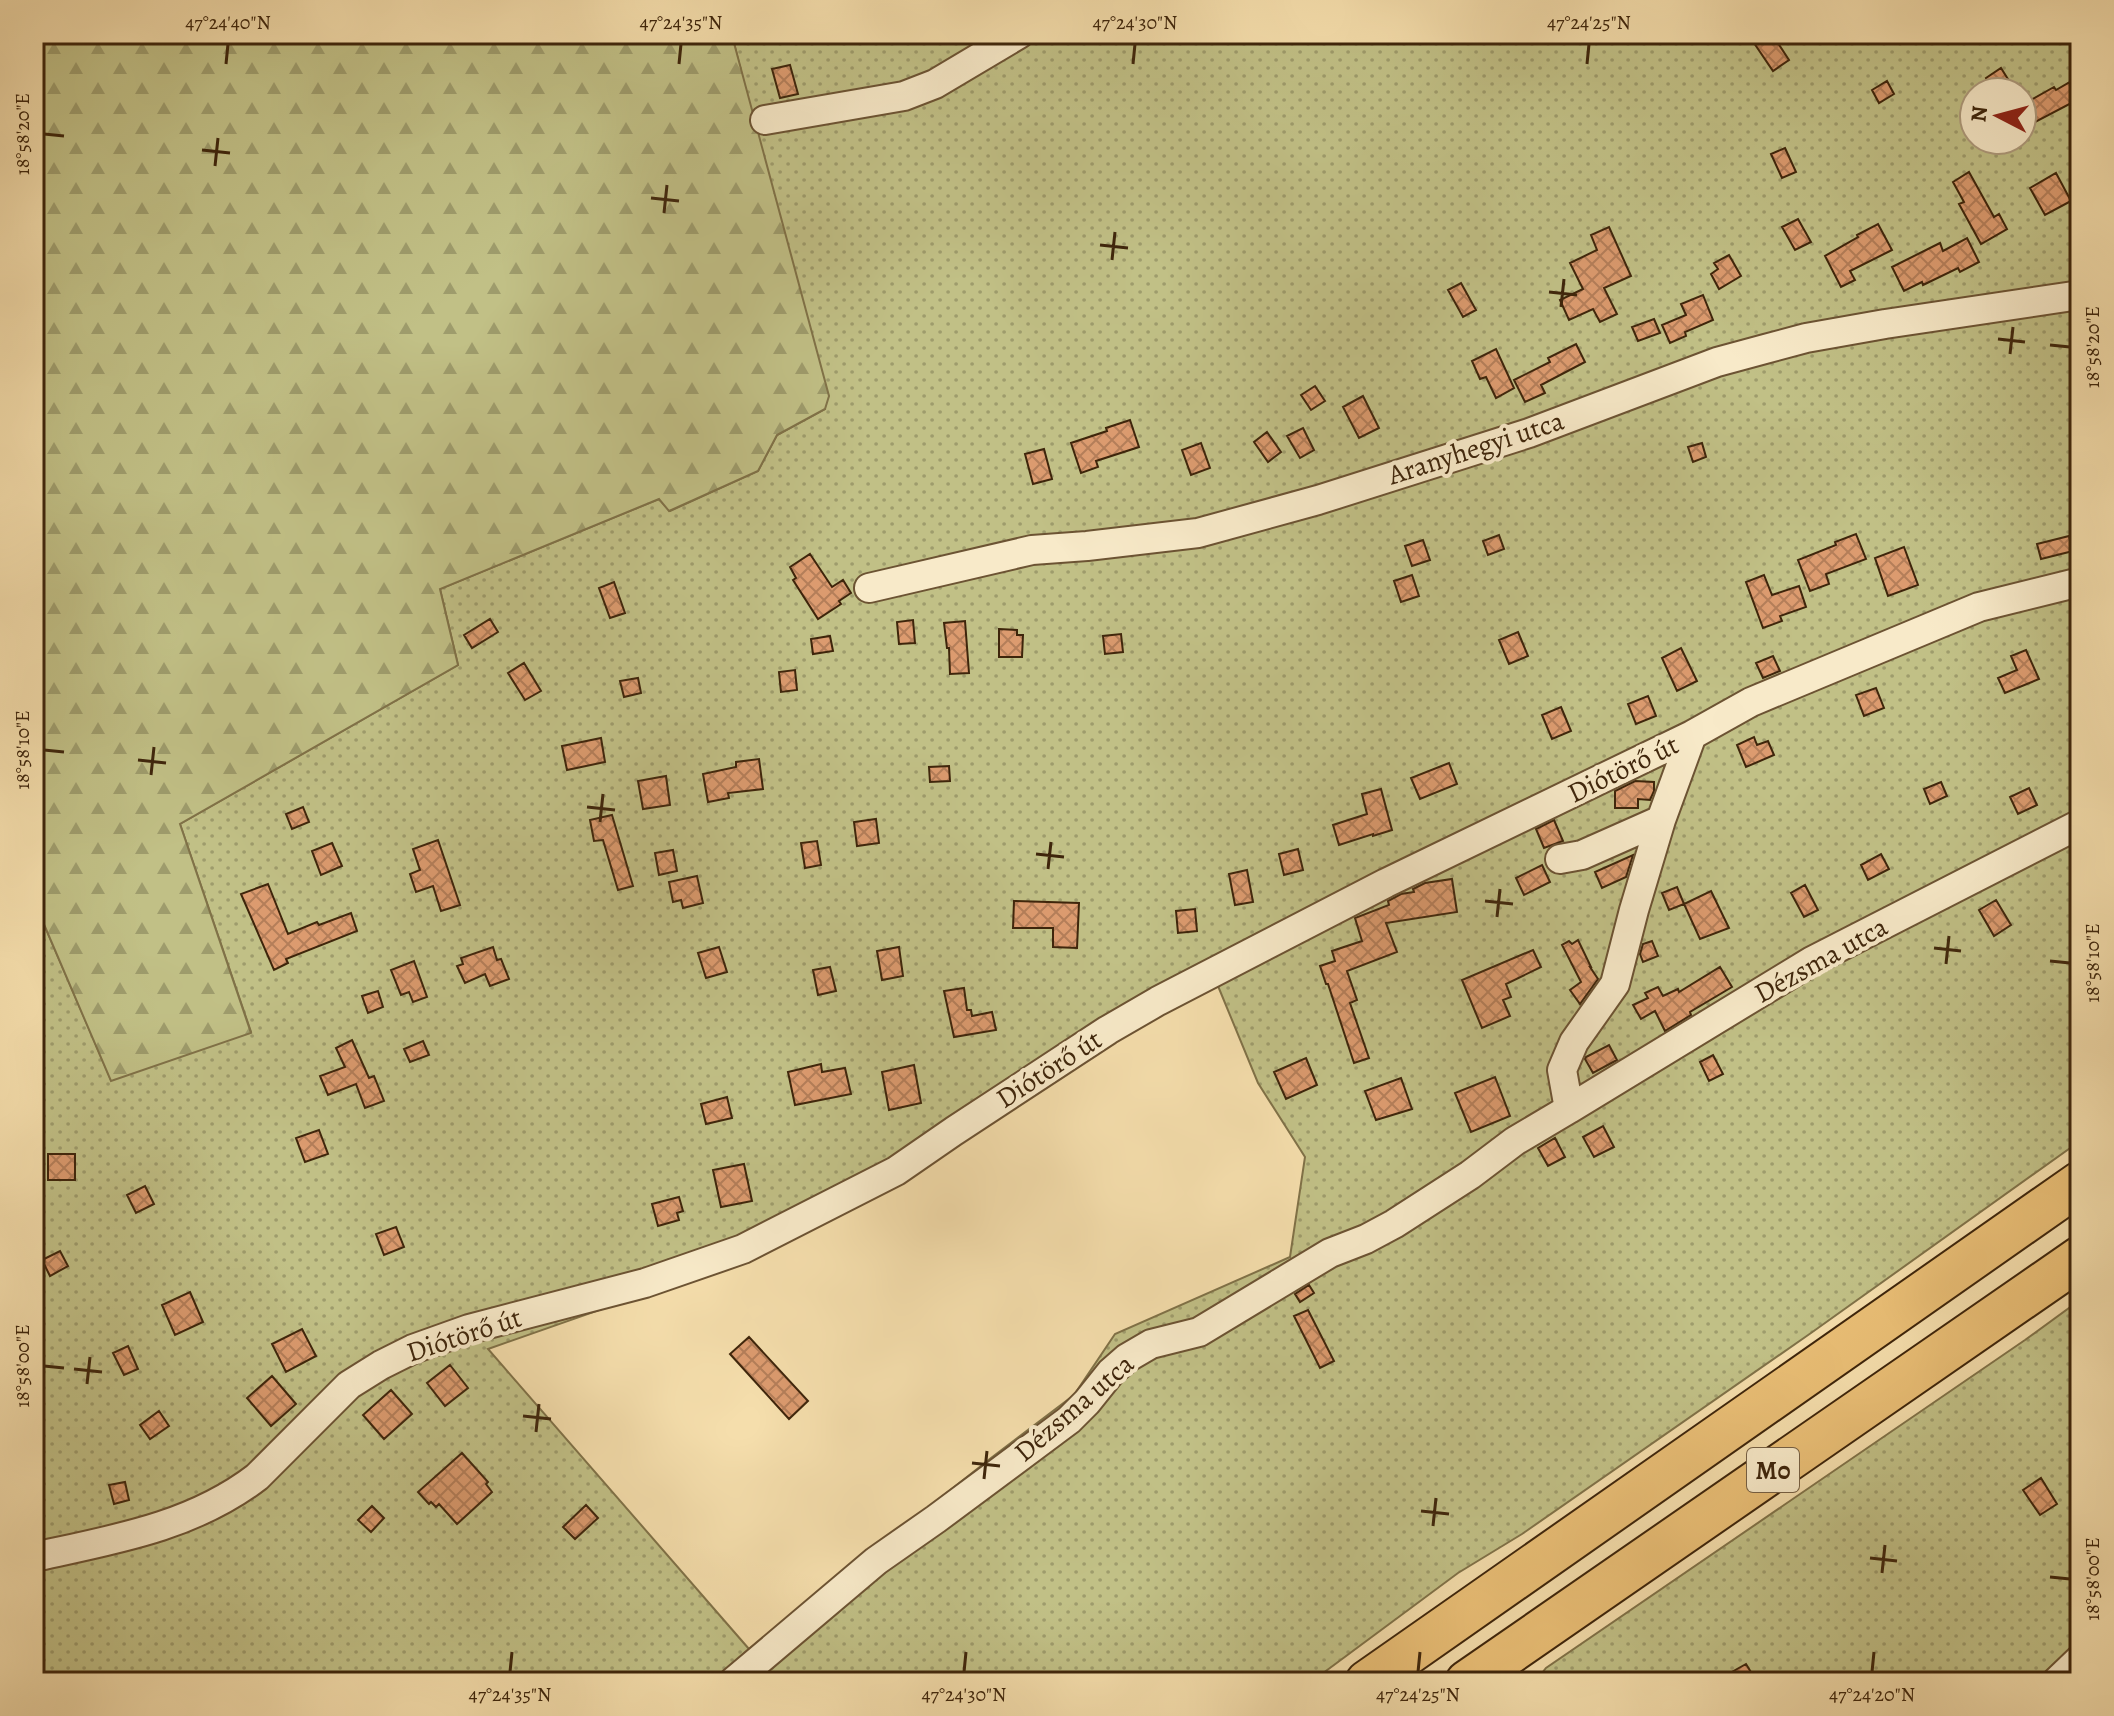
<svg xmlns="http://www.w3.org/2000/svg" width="2114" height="1716" viewBox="0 0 2114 1716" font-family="Alegreya,serif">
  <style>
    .grass { fill: url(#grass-dots); stroke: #807248; stroke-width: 2; fill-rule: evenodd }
    .forest { fill: url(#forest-firs); stroke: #807248; stroke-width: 2 }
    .building { fill: url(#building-cross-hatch); stroke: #3e250b; stroke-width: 2 }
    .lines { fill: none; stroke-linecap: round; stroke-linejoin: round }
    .minor-casing { stroke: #6c5333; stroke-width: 32 }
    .highway-casing { stroke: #3e250b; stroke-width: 46 }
    .minor { stroke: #f8eac9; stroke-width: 28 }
    .highway { stroke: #eabf76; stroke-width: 42 }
    .ticks { fill: none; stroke: #3e250b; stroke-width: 3 }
    .labels { text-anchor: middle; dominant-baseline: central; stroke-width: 8; stroke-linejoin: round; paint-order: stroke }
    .shield { fill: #f8eac9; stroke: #766044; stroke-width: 2 }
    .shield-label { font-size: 26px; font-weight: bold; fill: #3e250b }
    .street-label { font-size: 28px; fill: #3e250b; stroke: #f8eac9 }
    .neatline { fill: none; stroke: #3e250b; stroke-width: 3 }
    .ticks-label { font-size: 20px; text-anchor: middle; fill: #3e250b }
  </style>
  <defs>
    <pattern id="grass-dots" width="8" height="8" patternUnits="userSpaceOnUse" patternTransform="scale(2)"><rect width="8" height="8" fill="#c1c086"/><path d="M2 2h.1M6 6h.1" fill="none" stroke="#9e9c6c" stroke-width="1.8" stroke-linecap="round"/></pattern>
    <pattern id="forest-firs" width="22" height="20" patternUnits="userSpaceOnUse" patternTransform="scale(2)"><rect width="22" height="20" fill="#c1c086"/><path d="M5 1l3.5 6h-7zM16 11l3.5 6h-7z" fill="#9e9c6c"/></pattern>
    <pattern id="building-cross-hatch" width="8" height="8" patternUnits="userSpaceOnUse" patternTransform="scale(2)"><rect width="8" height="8" fill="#dc9b6f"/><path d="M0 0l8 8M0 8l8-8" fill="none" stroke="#b47e59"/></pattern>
  </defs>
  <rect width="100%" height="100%" fill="#f5deac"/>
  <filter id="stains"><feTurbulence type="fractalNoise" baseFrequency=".0025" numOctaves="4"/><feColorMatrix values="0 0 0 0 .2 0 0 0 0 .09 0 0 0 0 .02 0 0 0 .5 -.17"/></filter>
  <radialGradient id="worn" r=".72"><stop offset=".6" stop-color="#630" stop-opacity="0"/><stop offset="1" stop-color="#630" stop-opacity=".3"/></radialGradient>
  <path class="grass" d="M730 34H2080V1141L1811 1333 1522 1534 1458 1573 1311 1682H758L771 1674 748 1650 714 1682H34V901L111 1080 251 1032 180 824 458 665 440 589 659 499 670 511 758 471 777 435 825 409 734 43ZM1974 92H2022V140H1974ZM1218 986 1258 1083 1305 1157 1290 1257 1115 1334 1074 1395 991 1458 749 1649 488 1349 719 1268 1059 1066Z
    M2080 1300V1682H1535L1546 1668 2025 1340Z"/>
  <path class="forest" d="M34 34H730L734 43 829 396 825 409 777 435 758 471 669 511 659 499 440 589 458 665 180 824 251 1033 111 1081 34 901Z"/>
  <path class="building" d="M1767 34H1772L1789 60 1773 71 1754 43Z
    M790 65 798 94 780 98 772 69Z
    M2001 68 2011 84 1998 92H1994L1986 78Z
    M1887 81 1894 94 1879 103 1872 90Z
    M2070 82 2079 99 2022 129V105L2054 87 2056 90Z
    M1785 148 1796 172 1782 178 1771 154Z
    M1969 172 1994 217 1999 214 2007 229 1981 244 1959 204 1964 202 1953 182Z
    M2056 173 2071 201 2045 215 2030 188Z
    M1798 219 1811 242 1795 250 1782 227Z
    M1878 224 1892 250 1850 271 1855 280 1841 287 1825 256 1858 237 1857 235Z
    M1609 227 1631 276 1604 288 1617 314 1600 322 1593 309 1569 320 1560 300 1583 289 1570 263 1597 250 1591 235Z
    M1967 238 1979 262 1960 272 1958 268 1923 285 1922 282 1904 291 1892 267 1940 243 1943 251Z
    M1729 255 1741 276 1719 289 1711 274 1718 269 1714 263Z
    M1461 283 1476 310 1463 317 1448 290Z
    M1703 295 1713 320 1685 332 1686 336 1670 343 1662 325 1686 315 1681 304Z
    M1654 319 1660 333 1638 341 1632 327Z
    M1576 344 1585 362 1541 385 1545 393 1525 402 1514 380 1550 362 1548 358Z
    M1496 349 1514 388 1496 398 1486 377 1480 379 1472 361Z
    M1315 386 1325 401 1311 410 1301 395Z
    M1363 396 1379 428 1359 438 1343 407Z
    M1130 420 1139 447 1096 461 1098 467 1081 473 1071 443 1107 431 1106 428Z
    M1303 428 1314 450 1300 458 1287 436Z
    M1267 432 1281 452 1268 462 1254 442Z
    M1201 443 1210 468 1191 475 1182 450Z
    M1702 443 1706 457 1693 462 1688 447Z
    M1044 449 1052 479 1033 484 1025 454Z
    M1856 534 1866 559 1826 574 1829 584 1810 591 1798 560 1836 545 1835 542Z
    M1499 535 1504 549 1488 555 1483 541Z
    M2069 536 2073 551 2041 559 2037 544Z
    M1423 540 1430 560 1412 566 1405 546Z
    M1904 547 1918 585 1888 596 1875 558Z
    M810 554 832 587 843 580 851 593 839 601 841 604 818 619 793 580 796 578 790 567Z
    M1412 575 1419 596 1401 602 1394 581Z
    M1764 575 1772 595 1799 586 1806 607 1780 616 1782 621 1763 628 1746 582Z
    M614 582 625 613 610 618 599 588Z
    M490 619 498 632 472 648 464 635Z
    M913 620 915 643 899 644 897 622Z
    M965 621 969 673 950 674 949 648H947L944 623Z
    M999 629 1017 630V635H1023L1022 657H999Z
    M1518 632 1528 656 1509 664 1499 640Z
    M1121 634 1123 652 1105 654 1103 636Z
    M830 636 833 651 813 654 811 639Z
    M1681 648 1697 681 1677 691 1662 658Z
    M2026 650 2039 679 2005 693 1998 678 2017 670 2011 656Z
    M1773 656 1780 671 1763 678 1756 663Z
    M524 663 541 691 525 700 508 673Z
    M795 670 797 690 781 692 779 672Z
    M638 678 641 693 624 697 620 681Z
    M1876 688 1884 708 1864 716 1856 695Z
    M1648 696 1656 716 1636 724 1628 704Z
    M1561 707 1571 731 1552 739 1542 715Z
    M1754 737 1757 745 1768 741 1774 755 1746 767 1737 745Z
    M601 738 605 762 567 770 562 746Z
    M759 759 763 789 728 793 729 798 708 802 703 774 736 767V762Z
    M1449 763 1457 784 1420 799 1411 778Z
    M949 766 950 781 930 782 929 767Z
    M666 776 670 805 643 809 638 781Z
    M1635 781 1654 782V791L1650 800 1638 799V808H1615V791Z
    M1941 782 1947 796 1930 804 1924 789Z
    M2029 788 2037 805 2018 814 2010 797Z
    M1381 789 1392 830 1373 836V834L1339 845 1333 825 1367 814 1362 794Z
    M303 807 309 822 292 829 286 814Z
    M612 815 633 886 618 890 603 840 594 841 590 820Z
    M876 819 879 843 857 846 854 822Z
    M1554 820 1563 841 1544 848 1536 829Z
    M438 840 460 905 441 911 433 886 416 892 410 874 420 870 413 849Z
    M817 841 821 865 805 868 801 843Z
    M332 843 342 866 321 875 312 851Z
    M1298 849 1303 870 1284 875 1279 854Z
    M673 850 677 871 659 875 655 853Z
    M1881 854 1889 869 1868 880 1861 865Z
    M1633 855 1626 877 1602 888 1595 872Z
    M1542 865 1550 882 1524 895 1516 878Z
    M1247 870 1253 902 1235 905 1229 874Z
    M697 876 703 903 683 908 681 900 673 902 669 882Z
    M1452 879 1457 912 1386 923 1397 952 1347 971 1357 1000 1350 1003 1369 1058 1354 1063 1328 984H1326L1320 966 1335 961 1332 951 1362 941 1355 918 1389 905 1388 901 1401 894 1414 892 1413 889 1425 883Z
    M268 884 288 934 317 922 319 925 351 913 357 931 286 959 288 963 274 970 241 894Z
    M1805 885 1818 910 1804 917 1791 893Z
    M1677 887 1684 904 1669 910 1662 893Z
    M1711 891 1729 928 1700 939 1684 904Z
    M1996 900 2011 925 1994 936 1979 910Z
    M1014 901 1079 903 1077 948 1053 947V928H1013Z
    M1195 909 1197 931 1178 933 1176 911Z
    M1578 940 1591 967H1590L1598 979 1580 1004 1570 990 1581 982 1562 945 1569 941 1572 944Z
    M1652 941 1658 956 1643 962 1640 954 1643 944Z
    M493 947 497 960 501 959 509 979 490 986 485 974 465 983 457 966 463 964 461 958Z
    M719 947 727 972 706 978 698 953Z
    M899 947 903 976 882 980 877 951Z
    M1533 950 1541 967 1506 984 1511 997 1503 1000 1510 1016 1482 1028 1462 980Z
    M414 961 427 997 413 1002 409 992 401 995 391 970Z
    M830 967 836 991 818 995 813 970Z
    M1720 967 1732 987 1690 1012 1691 1015 1665 1031 1655 1011 1641 1019 1633 1005 1648 998 1645 993 1658 987 1663 996 1678 989 1679 992Z
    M964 988 967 1010H971L972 1016 992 1012 996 1030 954 1037 944 991Z
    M378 991 383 1007 368 1013 362 996Z
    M352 1040 369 1078 374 1076 384 1101 365 1108 356 1084 328 1095 320 1076 345 1067 336 1048Z
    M423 1041 429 1055 410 1062 404 1049Z
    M1609 1045 1617 1060 1593 1073 1585 1059 1586 1057Z
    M1713 1055 1723 1074 1709 1081 1700 1062Z
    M1306 1058 1317 1085 1286 1099 1274 1072Z
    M821 1064 822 1072 845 1068 851 1094 795 1105 788 1072Z
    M914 1065 921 1103 889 1110 882 1072Z
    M1495 1077 1510 1116 1471 1132 1455 1093Z
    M1401 1078 1412 1109 1376 1120 1365 1091Z
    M727 1097 732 1118 706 1124 701 1104Z
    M1603 1126 1614 1147 1594 1157 1583 1137Z
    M319 1130 328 1154 305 1162 296 1138Z
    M1555 1138 1565 1157 1548 1166 1538 1148Z
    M48 1154H75V1180H48Z
    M744 1164 752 1201 721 1207 713 1170Z
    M145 1186 154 1204 136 1213 127 1195Z
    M679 1197 683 1211 677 1213 679 1220 658 1226 652 1204Z
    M396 1227 404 1247 384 1255 376 1234Z
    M60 1251 68 1266 50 1276 42 1260Z
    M1309 1285 1314 1293 1300 1302 1295 1294Z
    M190 1292 203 1322 175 1335 162 1305Z
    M1308 1310 1334 1361 1320 1368 1294 1316Z
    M302 1329 316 1356 286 1372 272 1344Z
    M749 1337 808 1401 789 1419 730 1354Z
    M128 1346 138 1369 124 1375 113 1353Z
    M450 1365 468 1388 445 1406 427 1383Z
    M272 1376 296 1404 271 1426 247 1398Z
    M391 1390 412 1414 384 1439 363 1415Z
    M159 1411 169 1426 150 1439 140 1425Z
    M462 1453 488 1482 486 1484 492 1492 457 1524 439 1504 436 1507 431 1502 429 1504 418 1492Z
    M2041 1478 2057 1504 2040 1515 2023 1490Z
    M125 1482 129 1500 114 1504 109 1485Z
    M586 1505 598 1518 575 1539 563 1527Z
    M372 1506 384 1518 371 1532 358 1520Z
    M1746 1664 1757 1682H1714Z"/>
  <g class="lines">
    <defs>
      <path id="minor" d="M765 120 904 96 935 84 1019 34
        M869 588 1032 550 1087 546 1198 533 1318 500 1529 433 1717 362 1765 349 1806 338 1885 324 2080 295
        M1560 859 1582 855 1661 820
        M1569 1109 1812 961 2080 824
        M34 1557C112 1540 192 1527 257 1477L349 1385 381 1365 413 1349 469 1329 645 1283 743 1249 896 1171 954 1131 1108 1030 1158 1001 1386 883 1692 735 1751 702 1979 607 2080 582
        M733 1682 876 1561 936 1519 1069 1420 1087 1402 1111 1372 1127 1358 1151 1344 1199 1332 1330 1253 1366 1239 1394 1224 1470 1175 1515 1141 1569 1109 1562 1070 1574 1042 1615 984 1634 910 1661 820 1692 735
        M2056 1682 2080 1659"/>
      <path id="highway" d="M1367 1682 2080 1183
        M1467 1682 2080 1258"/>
    </defs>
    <use href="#minor" class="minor-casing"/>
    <use href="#highway" class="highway-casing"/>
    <use href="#minor" class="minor"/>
    <use href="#highway" class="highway"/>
  </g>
  <path class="ticks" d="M226 64 228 44M679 64 681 44M1133 64 1135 44M1587 64 1589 44M44 134 64 136M202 150 230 153M215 166 218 138M651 198 679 201M664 213 667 185M1100 245 1128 248M1112 260 1115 232M1549 292 1577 295M1561 307 1564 279M1998 339 2025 342M2050 345 2070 347M2010 354 2013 327M44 750 64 752M138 760 166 763M151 775 154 747M587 807 615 810M600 822 603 794M1036 854 1064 857M1048 869 1051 842M1485 901 1513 904M1497 917 1500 889M1934 948 1961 951M2050 961 2070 963M1946 964 1949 936M44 1366 64 1368M74 1369 102 1372M87 1384 90 1357M523 1416 551 1419M536 1432 539 1404M972 1463 1000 1466M984 1479 987 1451M1421 1511 1449 1514M1433 1526 1436 1498M1870 1558 1897 1561M1882 1573 1885 1545M2050 1577 2070 1579M510 1672 512 1652M964 1672 966 1652M1418 1672 1420 1652M1872 1672 1874 1652"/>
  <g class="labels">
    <rect class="shield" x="1747" y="1448" width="52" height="44" rx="6"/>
    <g class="shield-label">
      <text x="1773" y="1470">M0</text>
    </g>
    <g class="street-label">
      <text transform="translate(1476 448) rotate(-18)">Aranyhegyi utca</text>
      <text transform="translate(1623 769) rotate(-26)">Diótörő út</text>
      <text transform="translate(1821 960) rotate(-29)">Dézsma utca</text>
      <text transform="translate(1049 1069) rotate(-33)">Diótörő út</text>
      <text transform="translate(464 1335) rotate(-18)">Diótörő út</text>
      <text transform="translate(1074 1408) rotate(-41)">Dézsma utca</text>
    </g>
  </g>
  <rect width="2114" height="1716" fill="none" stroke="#f5deac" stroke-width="88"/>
  <g transform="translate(1998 116) rotate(276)"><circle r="38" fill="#f8eac9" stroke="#ae9b7d" stroke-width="2"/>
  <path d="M0-6L14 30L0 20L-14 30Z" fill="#8f2418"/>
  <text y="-12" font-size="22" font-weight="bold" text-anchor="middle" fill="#3e250b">N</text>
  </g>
  <rect x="44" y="44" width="2026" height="1628" class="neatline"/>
  <g class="ticks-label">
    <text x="228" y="29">47°24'40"N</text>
    <text x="681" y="29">47°24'35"N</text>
    <text x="1135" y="29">47°24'30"N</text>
    <text x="1589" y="29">47°24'25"N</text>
    <text transform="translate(22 134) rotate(-90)" y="7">18°58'20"E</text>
    <text transform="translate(2092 347) rotate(-90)" y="7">18°58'20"E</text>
    <text transform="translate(22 750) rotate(-90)" y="7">18°58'10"E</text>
    <text transform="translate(2092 963) rotate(-90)" y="7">18°58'10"E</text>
    <text transform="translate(22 1366) rotate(-90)" y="7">18°58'00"E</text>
    <text transform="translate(2092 1579) rotate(-90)" y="7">18°58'00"E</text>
    <text x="510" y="1701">47°24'35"N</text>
    <text x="964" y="1701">47°24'30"N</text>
    <text x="1418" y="1701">47°24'25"N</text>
    <text x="1872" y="1701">47°24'20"N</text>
  </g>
  <rect width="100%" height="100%" filter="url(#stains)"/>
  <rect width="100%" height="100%" fill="url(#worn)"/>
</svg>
